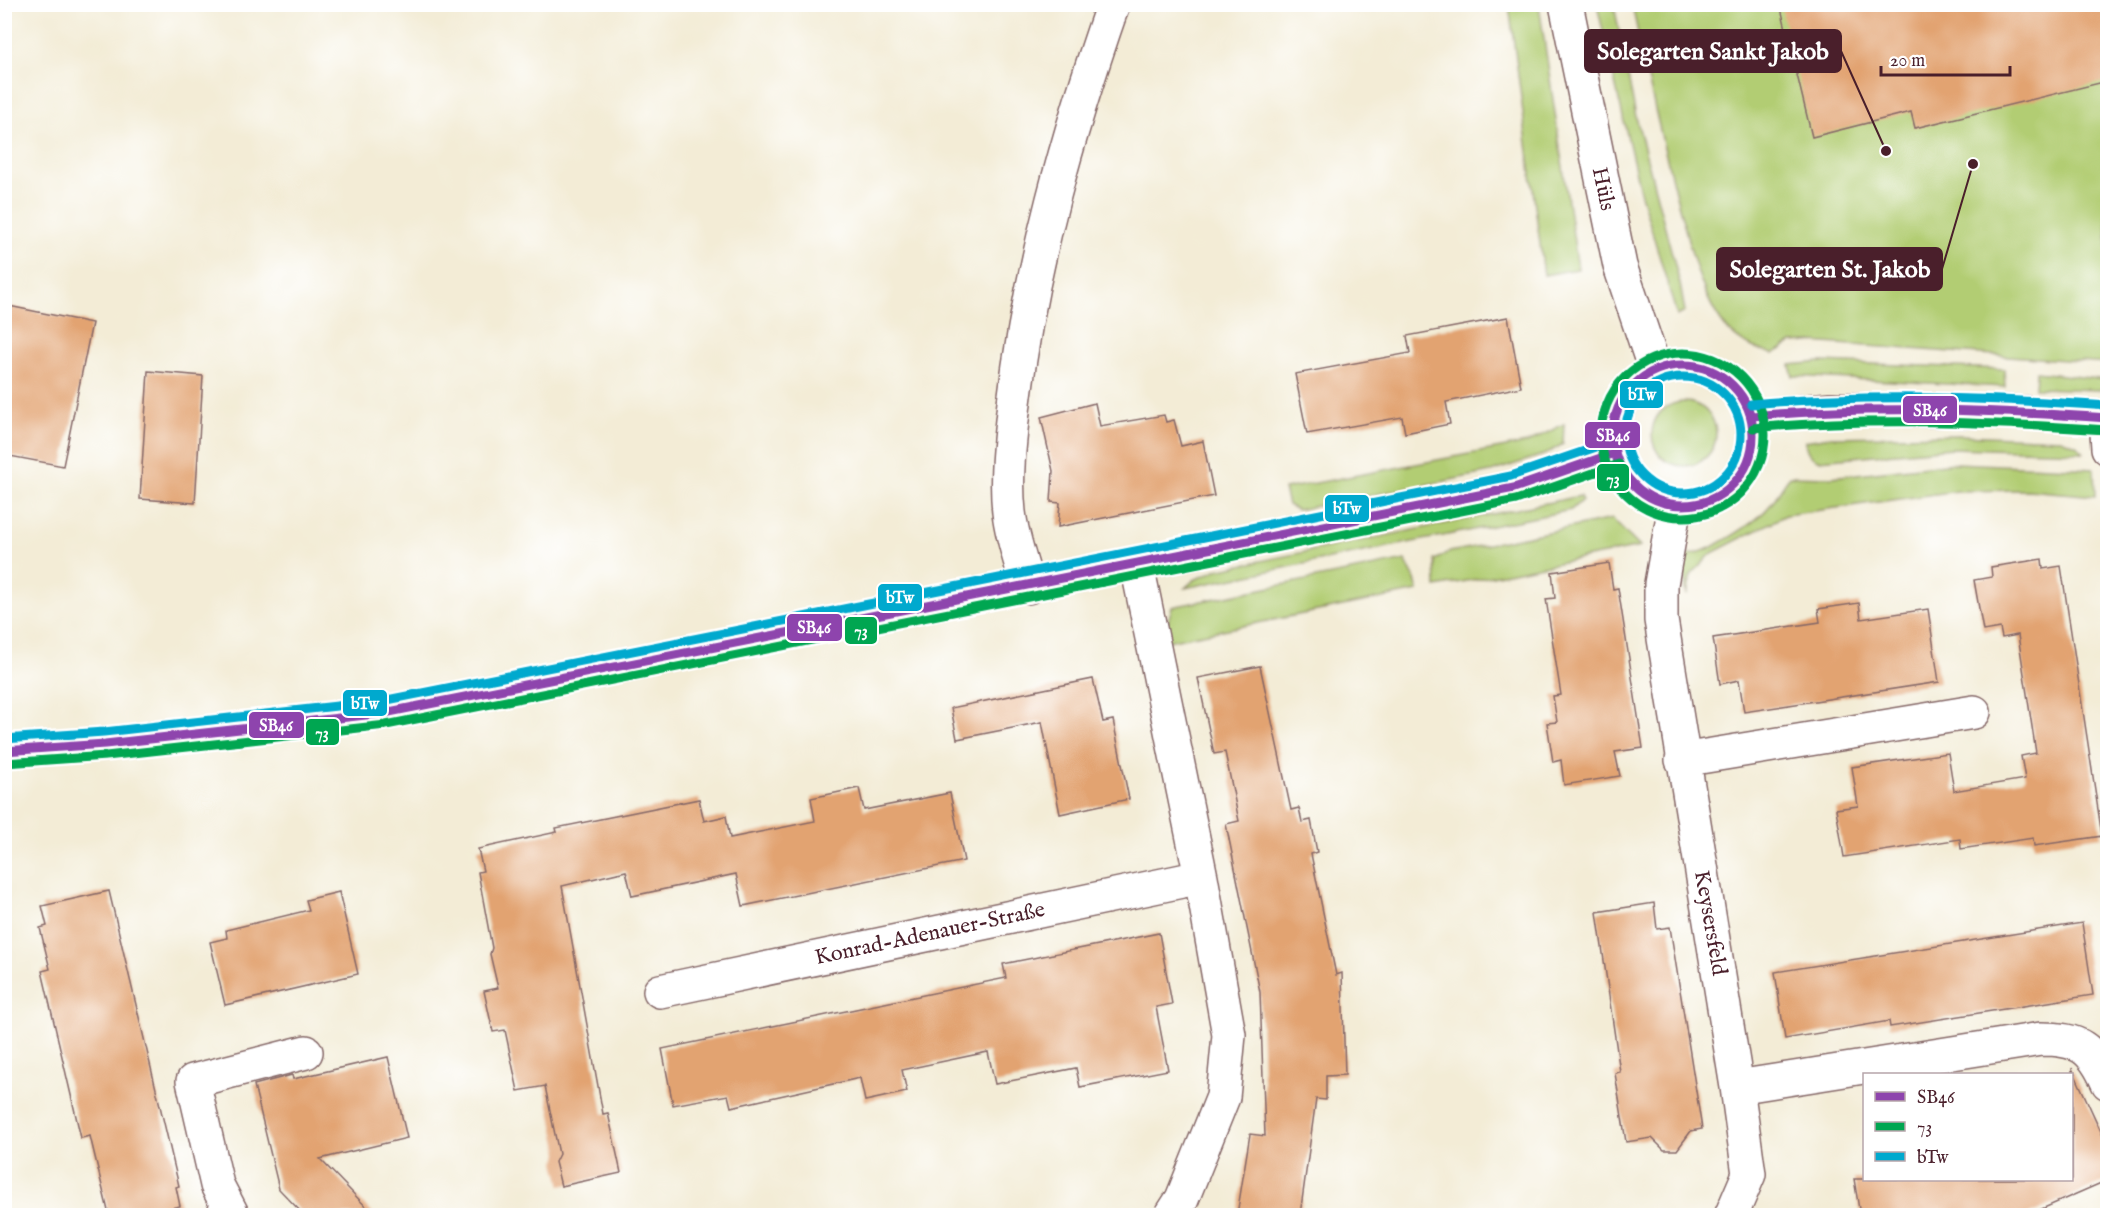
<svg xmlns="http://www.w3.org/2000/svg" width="2112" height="1220" viewBox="0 0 2112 1220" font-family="'IM FELL English',serif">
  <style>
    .green { fill: #b2cd73; stroke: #7e764f; stroke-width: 1.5 }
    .building { fill: #e2a371 }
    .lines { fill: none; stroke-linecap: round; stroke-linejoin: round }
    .minor-casing { stroke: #856767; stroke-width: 36 }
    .minor { stroke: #fff; stroke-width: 33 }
    .bus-1-casing { stroke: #fff; stroke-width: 14 }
    .bus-2-casing { stroke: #fff; stroke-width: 14 }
    .bus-3-casing { stroke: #fff; stroke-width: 14 }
    .bus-1 { stroke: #8e44ad; stroke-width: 9 }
    .bus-2 { stroke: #00a651; stroke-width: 9 }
    .bus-3 { stroke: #00a9ce; stroke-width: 9 }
    .labels { text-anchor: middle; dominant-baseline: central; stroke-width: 4.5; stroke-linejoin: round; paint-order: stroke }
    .street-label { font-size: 22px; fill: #4a1f2b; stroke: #fff }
    .leader { fill: none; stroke: #4a1f2b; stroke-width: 2 }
    .callout-dot { fill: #4a1f2b; stroke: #fff; stroke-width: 2 }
    .callout { fill: #4a1f2b; stroke: #4a1f2b; stroke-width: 2 }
    .callout-label { font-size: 24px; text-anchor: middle; font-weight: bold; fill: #fff }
    .line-badge { stroke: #fff; stroke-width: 2 }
    .badge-label { font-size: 16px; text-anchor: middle; font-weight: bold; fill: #fff }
  </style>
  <rect width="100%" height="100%" fill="#fff"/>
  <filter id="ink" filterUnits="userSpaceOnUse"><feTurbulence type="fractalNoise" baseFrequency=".0167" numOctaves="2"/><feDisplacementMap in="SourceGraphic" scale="12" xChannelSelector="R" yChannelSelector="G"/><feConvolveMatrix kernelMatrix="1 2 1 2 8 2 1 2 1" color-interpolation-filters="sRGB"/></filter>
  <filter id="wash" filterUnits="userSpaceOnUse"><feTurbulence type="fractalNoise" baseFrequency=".008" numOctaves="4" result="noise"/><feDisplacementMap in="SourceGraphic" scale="24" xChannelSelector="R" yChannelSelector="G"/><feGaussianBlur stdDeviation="1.35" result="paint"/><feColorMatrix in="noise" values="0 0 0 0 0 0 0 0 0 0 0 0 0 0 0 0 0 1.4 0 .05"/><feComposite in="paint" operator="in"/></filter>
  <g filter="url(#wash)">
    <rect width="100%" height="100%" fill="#f3ecd6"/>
    <path class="green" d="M1509 5H1539L1578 269 1544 275Z
      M1597 5H1614L1636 117 1680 284 1685 312 1677 316 1640 191Z
      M1632 5H2107V363L1810 342 1792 343 1773 354C1753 349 1736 341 1723 324 1701 294 1692 254 1682 218 1663 147 1647 76 1632 5Z
      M1821 362 2004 369 2005 387 1793 376 1790 365Z
      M2036 372 2107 380V385L2099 390 2035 388Z
      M1652 434a32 32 0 1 1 64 0a32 32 0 1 1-64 0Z
      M1564 424 1563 444 1546 454 1491 472 1297 510 1288 505 1284 489 1527 443Z
      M1959 435 2061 439 2076 445 2084 452 1952 448 1819 460C1810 458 1806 451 1805 441L1830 437Z
      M1954 463 2094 469 2095 496 2028 490 1957 491 1786 515 1712 553 1691 575 1687 595 1682 556C1707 555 1757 523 1772 503 1778 494 1783 484 1790 476L1831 477Z
      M1581 496 1582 500 1571 510 1185 588 1194 580 1216 570Z
      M1612 519 1640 547 1436 587 1435 560 1450 552Z
      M1405 560 1415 579 1418 591 1167 641V624L1172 607Z"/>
    <g id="blocks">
      <path class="building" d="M1780 4H2108V81L1915 128 1911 112 1812 137Z
        M4 305 92 323 63 466 4 455Z
        M1508 317 1521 387 1446 402 1450 424 1405 433 1402 417 1307 434 1295 374 1410 353 1407 336Z
        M148 371 203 376 195 503 140 499Z
        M1095 403 1100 426 1164 415 1166 422 1174 420 1181 446 1203 441 1214 496 1058 527 1060 503 1051 502 1053 471 1041 417Z
        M2042 559 2043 569 2061 566 2102 836 2034 846 2033 838 1961 849 1960 839 1844 857 1836 809 1858 806 1852 767 1948 753 1954 791 2025 779 2021 756 2036 753 2018 635 2002 638 2000 628 1983 631 1974 580 1992 577 1991 567Z
        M1609 563 1613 589 1618 588 1643 748 1615 752 1620 776 1564 785 1561 760 1553 762 1547 723 1557 722 1553 696 1561 695 1546 599 1555 598 1552 572Z
        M1859 603 1861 619 1928 609 1939 682 1744 712 1739 680 1720 684 1713 638 1820 622 1818 609Z
        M1260 666 1291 810 1299 808 1302 822 1311 820 1317 852 1311 854 1336 975 1342 973 1345 1075 1326 1076V1100L1316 1099 1300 1215H1237L1250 1134 1265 1136 1260 992 1226 824 1239 821 1225 752 1214 754 1198 678Z
        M1093 679 1103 722 1113 720 1129 799 1060 814 1042 722 957 739 951 708Z
        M859 788 864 810 950 793 964 861 743 906 736 874 632 896 626 871 562 886 603 1114 608 1113 621 1173 561 1186 555 1162 559 1154 545 1086 518 1091 505 1030 493 1032 484 991 498 988 490 954 492 948 478 872 483 871 478 849 557 832 556 828 699 799 704 821 726 816 730 838 815 821 811 798Z
        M109 891 179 1186 176 1187 180 1206 140 1215H109L90 1136 81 1138 42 971 50 969 40 928 47 926 42 906Z
        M339 892 358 974 225 1005 210 942 227 938 226 930 309 910 306 900Z
        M1654 903 1657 929 1670 927 1702 1129 1691 1131 1677 1150H1664L1652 1138 1626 1142 1615 1073 1620 1072 1597 912Z
        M2082 923 2093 995 1890 1027 1889 1021 1785 1039 1775 972Z
        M1159 933 1172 1004 1156 1007 1168 1070 1080 1087 1076 1068 995 1084 988 1052 902 1070 907 1092 865 1101 860 1078 731 1107 728 1095 673 1105 662 1049 1006 978 1003 964Z
        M388 1057 407 1138 320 1159 374 1215H304L279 1189 254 1085 292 1075 293 1079Z
        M2072 1068 2108 1147V1180L2028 1215H1860L1854 1179H2072Z"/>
    </g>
  </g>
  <g filter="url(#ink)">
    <use href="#blocks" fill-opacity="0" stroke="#856767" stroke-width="1.5"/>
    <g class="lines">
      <defs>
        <path id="minor" d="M1566 4 1620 266 1655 370
          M1613 435a70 70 0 1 1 140 0a70 70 0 1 1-140 0Z
          M1752 416 1830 409 2018 412 2108 418
          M2106 417 2108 448
          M1675 505 1661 584V620L1737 1087 1749 1174 1731 1216
          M1137 565 1201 877 1229 1035 1223 1097 1182 1199 1171 1216
          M1028 587C1021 562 1012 538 1009 512 1005 476 1010 438 1014 403 1030 267 1068 133 1113 4
          M4 751 105 744 384 713 1514 488 1615 453
          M1682 760 1974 712
          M660 991 1201 877
          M1737 1087 2041 1039C2079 1039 2092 1047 2108 1083
          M233 1216 217 1185 193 1081 306 1052"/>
      </defs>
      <use href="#minor" class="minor-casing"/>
      <use href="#minor" class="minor"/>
      <defs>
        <path id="bus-1" d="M1613 435a70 70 0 1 1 140 0a70 70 0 1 1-140 0Z
          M1752 416C1870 405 1989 410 2108 418
          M4 751 105 744 384 713 1514 488 1615 453"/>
        <path id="bus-2" d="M1601 435a82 82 0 1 1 164 0a82 82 0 1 1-164 0Z
          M1753 428C1871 417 1989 422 2107 430
          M5 763 106 756 386 725 1516 500 1619 464"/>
        <path id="bus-3" d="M1625 435a58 58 0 1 1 116 0a58 58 0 1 1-116 0Z
          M1751 404C1870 393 1989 398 2108 406
          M4 739 104 732 382 701 1511 476 1611 442"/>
      </defs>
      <use href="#bus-1" class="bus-1-casing"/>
      <use href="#bus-2" class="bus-2-casing"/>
      <use href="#bus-3" class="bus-3-casing"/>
      <use href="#bus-1" class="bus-1"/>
      <use href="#bus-2" class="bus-2"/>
      <use href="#bus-3" class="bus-3"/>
    </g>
  </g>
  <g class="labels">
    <g class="street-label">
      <text transform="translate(1603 189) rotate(78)">Hüls</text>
      <text transform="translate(1710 923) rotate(80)">Keysersfeld</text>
      <text transform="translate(930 934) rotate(-12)">Konrad-Adenauer-Straße</text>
    </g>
  </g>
  <path class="leader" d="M1886 151L1841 51M1973 164L1942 269"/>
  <g class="callout-dot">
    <circle cx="1886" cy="151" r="6"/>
    <circle cx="1973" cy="164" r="6"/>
  </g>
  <g class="callout">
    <rect x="1585" y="30" width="256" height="42" rx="6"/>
    <rect x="1717" y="248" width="225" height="42" rx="6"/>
  </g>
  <g class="callout-label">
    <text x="1713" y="59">Solegarten Sankt Jakob</text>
    <text x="1830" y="277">Solegarten St. Jakob</text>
  </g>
  <g class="line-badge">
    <rect x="1619" y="380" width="45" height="29" rx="6" fill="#00a9ce"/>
    <rect x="1902" y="395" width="56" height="29" rx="6" fill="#8e44ad"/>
    <rect x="1584" y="421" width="57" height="28" rx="6" fill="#8e44ad"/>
    <rect x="1596" y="463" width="34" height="29" rx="6" fill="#00a651"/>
    <rect x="1324" y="494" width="46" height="29" rx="6" fill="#00a9ce"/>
    <rect x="877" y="583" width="46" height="29" rx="6" fill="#00a9ce"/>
    <rect x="786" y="613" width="57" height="29" rx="6" fill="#8e44ad"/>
    <rect x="844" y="616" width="34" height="29" rx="6" fill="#00a651"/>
    <rect x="342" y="689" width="46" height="28" rx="6" fill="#00a9ce"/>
    <rect x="248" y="711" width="57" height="28" rx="6" fill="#8e44ad"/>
    <rect x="305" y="718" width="35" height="28" rx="6" fill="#00a651"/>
  </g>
  <g class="badge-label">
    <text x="1642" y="400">bTw</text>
    <text x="1930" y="416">SB46</text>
    <text x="1613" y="441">SB46</text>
    <text x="1613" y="484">73</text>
    <text x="1347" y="514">bTw</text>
    <text x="900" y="603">bTw</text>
    <text x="814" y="633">SB46</text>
    <text x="861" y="636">73</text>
    <text x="365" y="709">bTw</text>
    <text x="276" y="731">SB46</text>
    <text x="322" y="738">73</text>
  </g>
  <rect width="2112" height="1220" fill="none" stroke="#fff" stroke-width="24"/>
  <rect x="1863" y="1073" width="210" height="108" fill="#ffffff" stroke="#b7a5aa" stroke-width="1.5"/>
  <rect x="1875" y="1092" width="30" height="9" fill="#8e44ad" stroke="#b7a5aa" stroke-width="1.5"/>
  <text x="1917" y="1103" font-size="18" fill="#4a1f2b">SB46</text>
  <rect x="1875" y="1122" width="30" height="9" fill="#00a651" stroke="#b7a5aa" stroke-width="1.5"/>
  <text x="1917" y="1133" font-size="18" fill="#4a1f2b">73</text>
  <rect x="1875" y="1152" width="30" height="9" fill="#00a9ce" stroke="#b7a5aa" stroke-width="1.5"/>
  <text x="1917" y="1163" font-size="18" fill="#4a1f2b">bTw</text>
  <path d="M1881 66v9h129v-9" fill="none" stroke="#4a1f2b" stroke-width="3"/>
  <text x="1890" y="66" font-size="18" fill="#4a1f2b" stroke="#ffffff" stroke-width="4.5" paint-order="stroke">20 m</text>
</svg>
